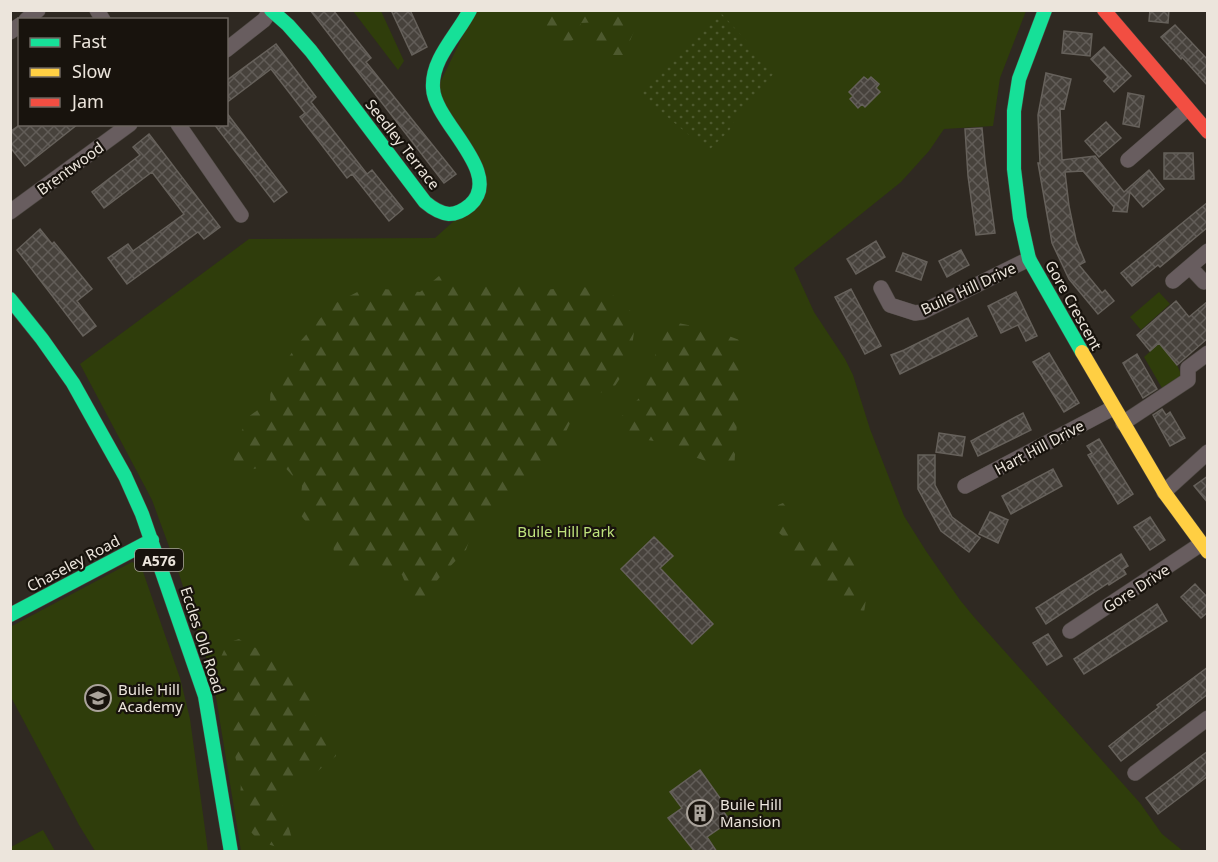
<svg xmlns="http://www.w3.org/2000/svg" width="1218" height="862" viewBox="0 0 1218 862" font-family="'Noto Sans',sans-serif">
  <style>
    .green { fill: #2f3d0b }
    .forest { fill: url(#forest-firs) }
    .garden { fill: url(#garden-dots) }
    .building { fill: url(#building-cross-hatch); stroke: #66615b; stroke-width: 1.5 }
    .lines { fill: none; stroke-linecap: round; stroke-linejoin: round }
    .street-casing { stroke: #4c4741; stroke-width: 16 }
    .fast-casing { stroke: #4c4741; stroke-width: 15 }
    .slow-casing { stroke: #4c4741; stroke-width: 15 }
    .jam-casing { stroke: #4c4741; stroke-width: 15 }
    .street { stroke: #685d5f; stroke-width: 15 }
    .fast { stroke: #16e098; stroke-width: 14 }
    .slow { stroke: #ffcf43; stroke-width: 14 }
    .jam { stroke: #f24e42; stroke-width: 14 }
    .labels { text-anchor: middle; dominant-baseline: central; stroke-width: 4.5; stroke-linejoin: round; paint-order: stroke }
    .shield { fill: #18130d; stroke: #aca69e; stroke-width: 1.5 }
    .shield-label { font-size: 14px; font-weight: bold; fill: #ece5dc }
    .street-label { font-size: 15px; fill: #ece5dc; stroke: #18130d }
    .park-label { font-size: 15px; fill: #bee27c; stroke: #18130d }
    .poi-label { font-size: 15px; fill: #ece5dc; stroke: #18130d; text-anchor: start }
  </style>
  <defs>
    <pattern id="forest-firs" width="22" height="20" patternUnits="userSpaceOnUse" patternTransform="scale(1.5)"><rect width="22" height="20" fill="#2f3d0b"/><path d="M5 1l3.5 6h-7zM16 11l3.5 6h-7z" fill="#4d592e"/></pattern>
    <pattern id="garden-dots" width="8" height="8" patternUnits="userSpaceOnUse" patternTransform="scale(1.5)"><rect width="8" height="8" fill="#2f3d0b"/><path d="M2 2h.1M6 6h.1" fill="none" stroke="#4d592e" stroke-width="1.8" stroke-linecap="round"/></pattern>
    <pattern id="building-cross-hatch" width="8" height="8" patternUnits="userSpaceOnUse" patternTransform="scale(1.5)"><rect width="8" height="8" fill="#47423c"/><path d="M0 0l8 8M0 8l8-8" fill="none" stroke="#625d58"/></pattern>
  </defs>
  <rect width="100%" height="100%" fill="#2f2922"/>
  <path class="green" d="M353 11H381L404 61 398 70Z
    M475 11H1026L1000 78 993 126 944 129 929 151 901 182 794 268 814 312 845 359 853 375 870 429 904 516 926 551 960 600 974 617 1140 803 1162 834 1183 851H241L213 679 178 571 152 500 80 364 249 239 435 238 486 192 429 105Z
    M1159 292 1170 304 1141 330 1130 317Z
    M1189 317 1200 330 1169 355 1177 365 1184 381 1166 395 1144 357Z
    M132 562 141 566 180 678 190 719 208 851H95L79 825 11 697 10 627Z
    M43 830 55 851H11V847Z"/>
  <path class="forest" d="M538 11H625L634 31 624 55H598L595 40 600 22 581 23 575 39 565 44 547 32 546 22Z
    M439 276 484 287 512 281 546 290 575 286 607 290 636 316 630 363 613 389 571 401V421L557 451 515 496 501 501 488 525 472 532 466 550 439 578 416 609 402 575 373 561 347 570C327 551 334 546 338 521L311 528 299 513 302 486 279 461 238 474 232 453 248 417 270 401 271 382 298 344 332 305 371 285 383 289 420 292Z
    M668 321 713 330 742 341 734 471 683 453 654 441 621 436 613 433 622 416 644 393 656 353 658 323Z
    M783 503 787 508 794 527 807 539 832 538 842 535C848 544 856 548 861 558L854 571C865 587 868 593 864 612L830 596 816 584 795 556 790 543 776 530 770 512 778 505Z
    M239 639 250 647 277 650 312 697 316 718 330 736 336 756 314 774 292 782 280 796 294 846 281 848 260 842 250 831 240 800 241 781 232 743V719L227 696 232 678 219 662 227 643Z"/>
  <path class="garden" d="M720 12 775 72 736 117 729 131 708 151 640 94Z"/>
  <path class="building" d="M310 10H333L371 58 366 62 456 174 444 183Z
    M391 10H410L427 47 412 55Z
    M1150 10H1169L1168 23 1149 21Z
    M1175 25 1208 60V86L1182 57 1181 59 1161 37Z
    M1064 31 1092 34 1090 56 1062 53Z
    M276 44 316 97 311 102 367 174 372 170 403 209 389 221 352 174 347 178 300 117 305 113 271 69 226 103V81Z
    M1104 47 1131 76 1114 92 1104 81 1108 77 1091 59Z
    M1046 73 1071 79 1064 109 1060 108 1062 160 1095 156 1124 192 1149 170 1164 189 1143 207 1130 192 1127 212 1113 211 1114 207 1083 171 1065 172 1069 206 1076 240 1085 262 1079 265 1102 293 1105 290 1114 301 1098 314 1069 279 1052 243 1038 163H1040L1038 115Z
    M864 77 868 80 871 77 879 84 876 88 880 92 865 107 862 104 858 108 850 99 853 96 849 92Z
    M1128 93 1144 96 1139 127 1123 124Z
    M226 112 287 192 274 202 214 124H226Z
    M1106 122 1121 138 1099 157 1085 141Z
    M21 124H78L25 166 10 147V132Z
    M982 128 985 161 995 233 976 235 968 176 965 129Z
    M149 134 220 227 204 239 198 232 127 284 108 258 128 244 133 251 184 214 152 172 104 208 92 192 140 155 133 147Z
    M1164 153H1193L1194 179H1164Z
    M1208 202V227L1160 267 1158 265 1132 286 1121 273Z
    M40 229 52 244 54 242 92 289 77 301 96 326 83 336 17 250Z
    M876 241 885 257 856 274 847 259Z
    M961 250 969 265 947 277 939 261Z
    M903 253 927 262 921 280 896 271Z
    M851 289 881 346 865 354 835 297Z
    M1016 292 1037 336 1026 341 1018 325 1001 333 988 306Z
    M1176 301 1189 317 1208 301V338L1177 365 1159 343 1150 351 1137 335Z
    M968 318 977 336 900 374 891 355 904 350Z
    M1049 353 1079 403 1064 412 1033 362Z
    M1137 354 1157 389 1143 398 1123 363Z
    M1162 409 1166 415 1170 412 1185 438 1170 446 1153 415Z
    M1023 413 1031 430 978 456 971 441Z
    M939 433 965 437 962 456 936 452Z
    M1099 439 1133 494 1118 504 1088 455 1092 453 1087 446Z
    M918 455H935V485L952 517 980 538 969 552 941 531 918 489Z
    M1053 469 1062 486 1011 514 1002 496Z
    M1208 476V503L1194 486Z
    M990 512 1008 520 998 543 979 534Z
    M1150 517 1165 540 1150 550 1134 527Z
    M654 537 673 556 660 568 713 624 692 644 621 569Z
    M1121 554 1128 566 1123 569 1126 574 1109 585 1108 583 1046 624 1036 608Z
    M1195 584 1208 598V612L1201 618 1181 597Z
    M1157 604 1167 621 1084 674 1074 659Z
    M1048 634 1062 656 1047 665 1033 643Z
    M1208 667V694L1121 761 1109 746 1159 707 1157 705Z
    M1208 751V776L1158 814 1146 798Z
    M700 770 725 805 721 808 730 821 707 837 717 852H695L668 818 682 808 670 792Z"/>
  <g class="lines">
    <defs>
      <path id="street" d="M97 10 103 20
        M26 20 38 10
        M10 32 20 25
        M226 50 264 20 271 10
        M178 124 241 215
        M1128 160 1187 109
        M10 212 130 124
        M1190 267 1204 282
        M1173 281 1208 251
        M881 288 890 305 915 313 922 312 1029 259
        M1123 423 1188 380V368L1208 353
        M965 486 1113 408
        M1164 492 1208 452
        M1070 631 1201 544
        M1135 773 1208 718"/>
      <path id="fast" d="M271 10 288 25 311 51 425 202C432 208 439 213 449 214 457 214 464 210 470 205 505 173 434 122 433 88 431 59 458 34 470 10
        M1045 10 1019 79 1014 111V169L1020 218 1029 259 1082 352
        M10 299 42 339 73 383 125 476 142 514 205 696 231 852
        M10 615 152 540"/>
      <path id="slow" d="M1082 352 1164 492 1208 552"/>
      <path id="jam" d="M1104 10 1208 132"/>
    </defs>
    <use href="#street" class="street-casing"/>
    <use href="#fast" class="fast-casing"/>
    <use href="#slow" class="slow-casing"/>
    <use href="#jam" class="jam-casing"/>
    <use href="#street" class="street"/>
    <use href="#fast" class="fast"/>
    <use href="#slow" class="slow"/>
    <use href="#jam" class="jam"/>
  </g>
  <defs>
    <symbol id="school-ring" viewBox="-11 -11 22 22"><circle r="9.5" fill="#18130d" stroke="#aaa39b" stroke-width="1.5"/><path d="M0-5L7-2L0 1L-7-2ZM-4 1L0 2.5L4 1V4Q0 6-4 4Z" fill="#aaa39b"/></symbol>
    <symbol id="building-ring" viewBox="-11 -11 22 22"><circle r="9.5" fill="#18130d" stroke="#aaa39b" stroke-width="1.5"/><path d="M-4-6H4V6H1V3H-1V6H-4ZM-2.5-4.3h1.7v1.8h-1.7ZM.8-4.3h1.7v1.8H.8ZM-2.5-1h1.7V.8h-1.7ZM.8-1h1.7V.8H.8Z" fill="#aaa39b"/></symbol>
  </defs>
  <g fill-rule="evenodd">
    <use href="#school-ring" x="83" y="683" width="30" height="30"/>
    <use href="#building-ring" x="685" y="798" width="30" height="30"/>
  </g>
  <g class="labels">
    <rect class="shield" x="135" y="549" width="48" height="22" rx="4.5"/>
    <g class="shield-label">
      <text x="159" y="560">A576</text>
    </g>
    <g class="street-label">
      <text transform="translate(403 144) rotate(52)">Seedley Terrace</text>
      <text transform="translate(70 168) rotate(-36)">Brentwood</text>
      <text transform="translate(968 288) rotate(-25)">Buile Hill Drive</text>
      <text transform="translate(1074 305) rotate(61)">Gore Crescent</text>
      <text transform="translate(1039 447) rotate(-28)">Hart Hill Drive</text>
      <text transform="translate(73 563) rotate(-28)">Chaseley Road</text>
      <text transform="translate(1136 588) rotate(-33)">Gore Drive</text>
      <text transform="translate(203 640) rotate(72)">Eccles Old Road</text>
    </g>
    <g class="park-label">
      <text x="566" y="531">Buile Hill Park</text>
    </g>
    <g class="poi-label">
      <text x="118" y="689">Buile Hill<tspan x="118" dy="17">Academy</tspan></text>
      <text x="720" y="804">Buile Hill<tspan x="720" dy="17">Mansion</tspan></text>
    </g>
  </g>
  <rect width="1218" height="862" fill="none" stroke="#ece5dc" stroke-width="24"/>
  <rect x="18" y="18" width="210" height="108" fill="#18130d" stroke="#6d6760" stroke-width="1.5"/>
  <rect x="30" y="38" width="30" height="9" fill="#16e098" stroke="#6d6760" stroke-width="1.5"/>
  <text x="72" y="48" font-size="18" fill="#ece5dc">Fast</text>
  <rect x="30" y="68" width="30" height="9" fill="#ffcf43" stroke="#6d6760" stroke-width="1.5"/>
  <text x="72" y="78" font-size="18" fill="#ece5dc">Slow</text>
  <rect x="30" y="98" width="30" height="9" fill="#f24e42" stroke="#6d6760" stroke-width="1.5"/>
  <text x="72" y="108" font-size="18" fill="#ece5dc">Jam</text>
</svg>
